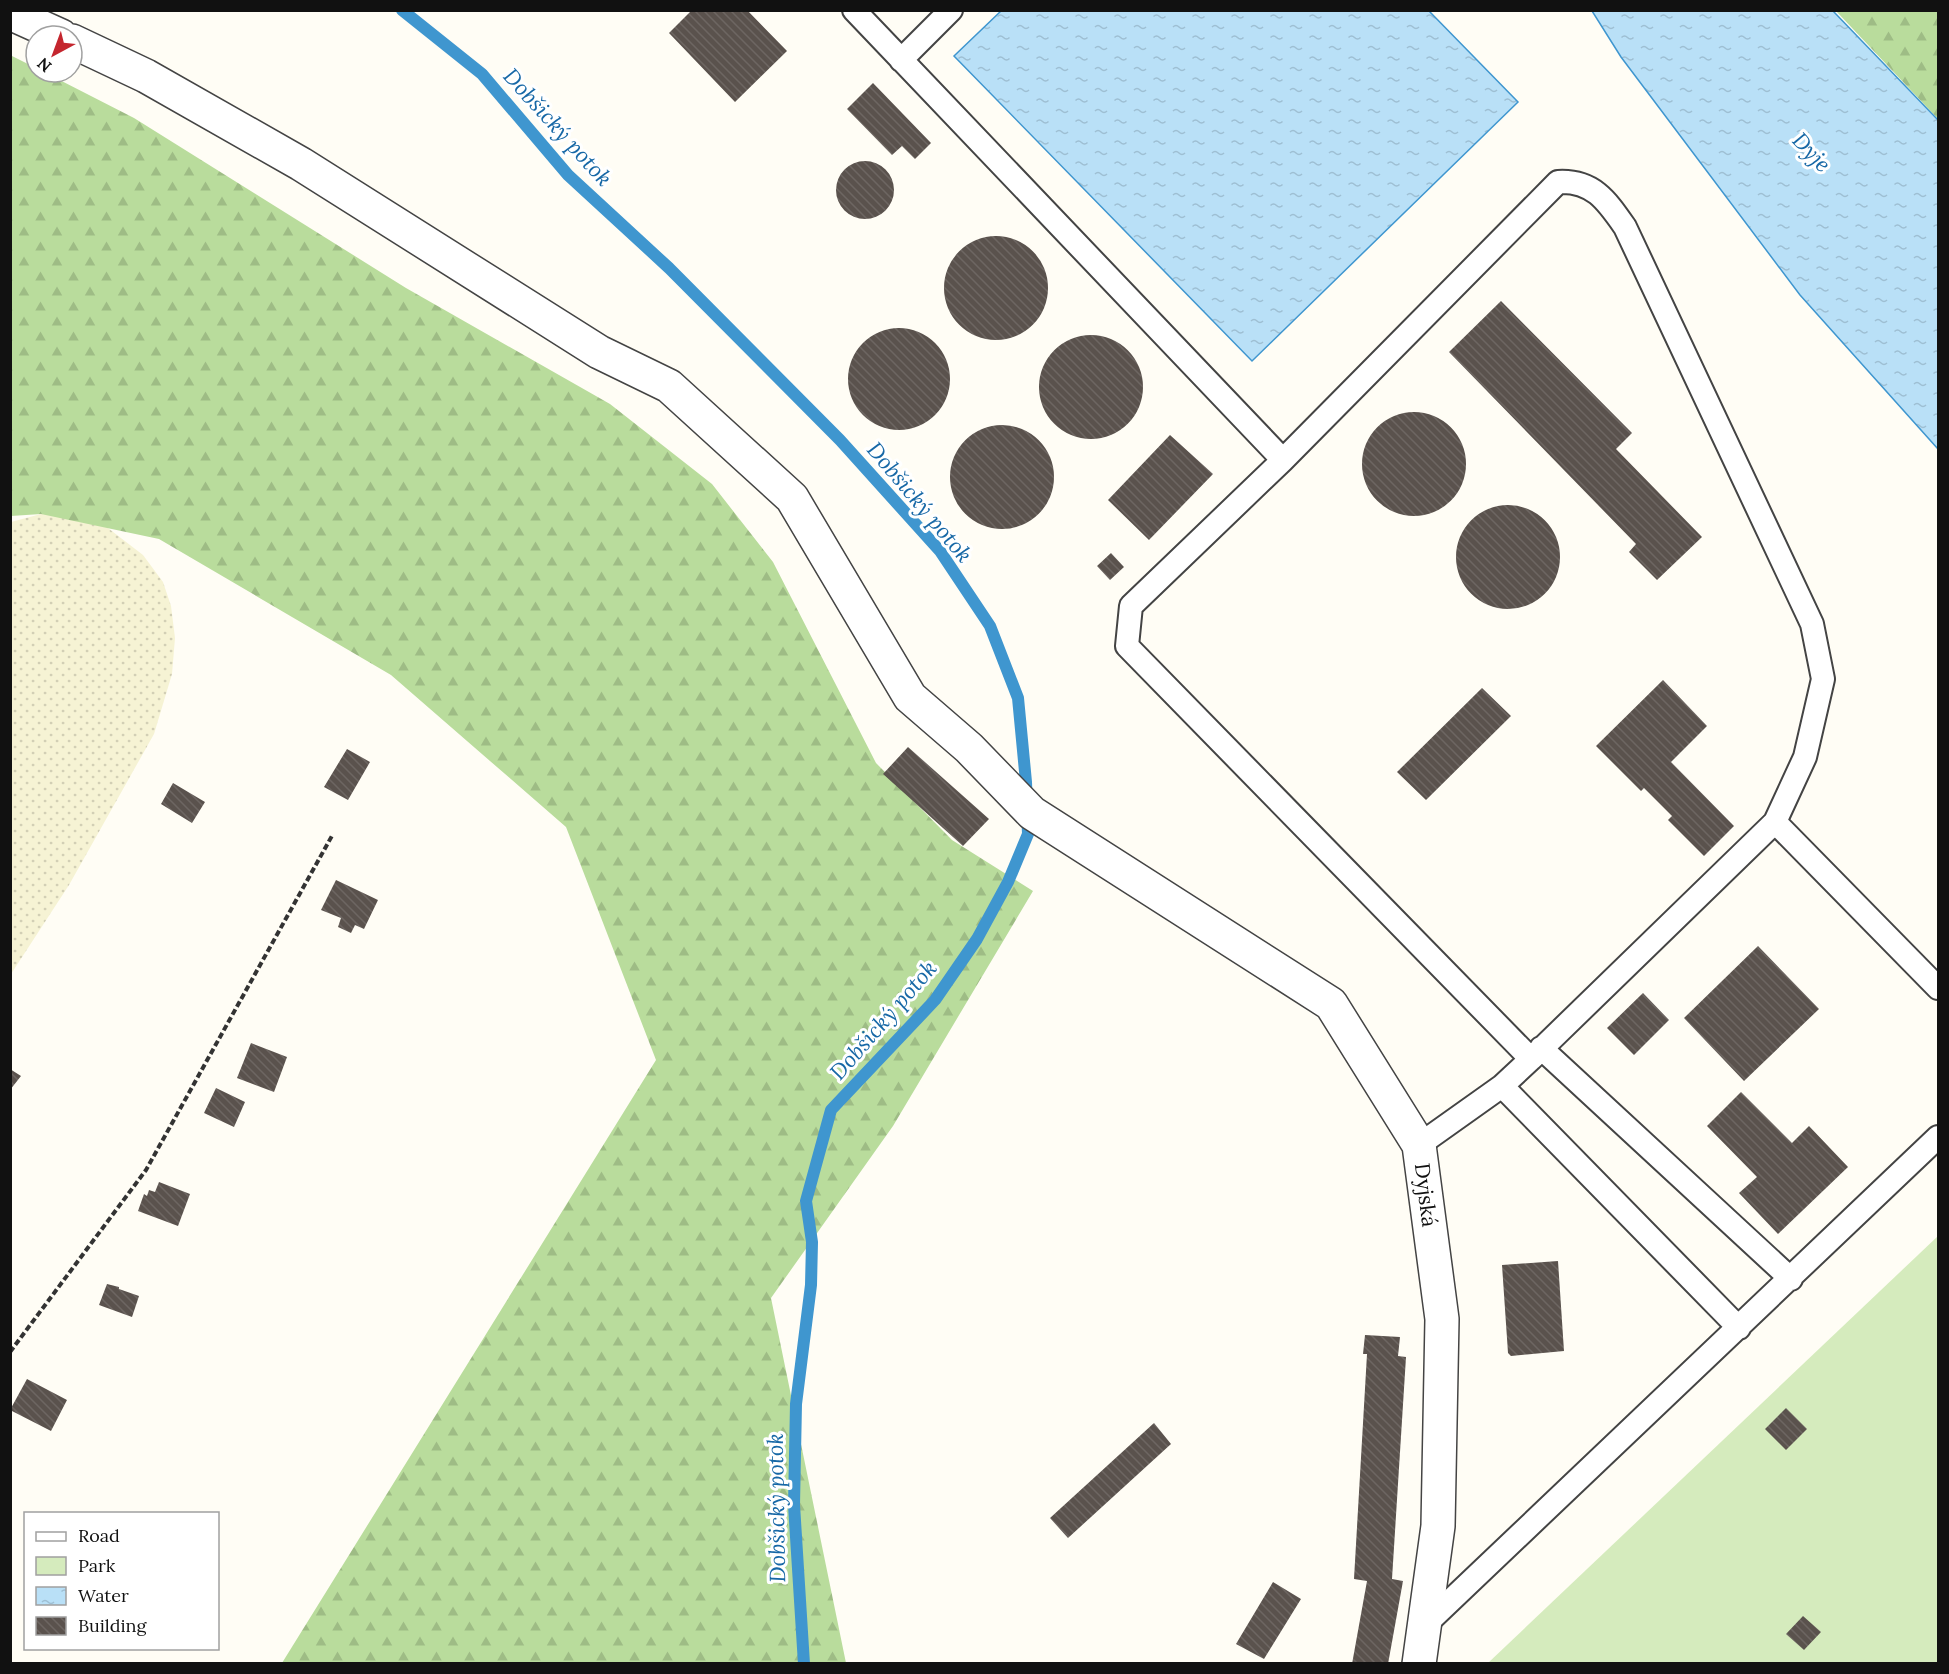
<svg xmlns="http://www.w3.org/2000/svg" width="1949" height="1674" viewBox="0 0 1949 1674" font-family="Lora,serif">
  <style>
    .farmland { fill: url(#farmland-dots) }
    .forest { fill: url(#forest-firs) }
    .park { fill: #d5ebbd }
    .water { fill: url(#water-ripples); stroke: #3f96cf; stroke-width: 1.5 }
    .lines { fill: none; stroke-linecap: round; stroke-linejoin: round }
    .stream { stroke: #3f96cf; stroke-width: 12 }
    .building { fill: url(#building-back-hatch) }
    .service-casing { stroke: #444; stroke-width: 26 }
    .minor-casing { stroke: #444; stroke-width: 36 }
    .path { stroke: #333; stroke-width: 4; stroke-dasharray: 6 3; stroke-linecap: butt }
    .service { stroke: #fff; stroke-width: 22 }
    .minor { stroke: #fff; stroke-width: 33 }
    .labels { text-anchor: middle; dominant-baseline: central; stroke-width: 6; stroke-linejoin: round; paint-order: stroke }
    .street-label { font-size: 21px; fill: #111; stroke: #fff }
    .water-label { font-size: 22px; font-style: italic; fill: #1768a6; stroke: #fff }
  </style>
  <defs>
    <pattern id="farmland-dots" width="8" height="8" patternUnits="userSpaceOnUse" patternTransform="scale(1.5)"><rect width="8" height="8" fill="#f6f3d4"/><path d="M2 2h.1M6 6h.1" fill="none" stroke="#d2cfb5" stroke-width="1.8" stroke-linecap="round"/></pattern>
    <pattern id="forest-firs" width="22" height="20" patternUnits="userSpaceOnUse" patternTransform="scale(1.5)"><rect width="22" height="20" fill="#b9dc9c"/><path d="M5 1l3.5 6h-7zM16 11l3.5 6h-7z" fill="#9ebc85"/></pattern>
    <pattern id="water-ripples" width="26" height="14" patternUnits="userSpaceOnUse" patternTransform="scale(1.5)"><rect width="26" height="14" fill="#b9e0f7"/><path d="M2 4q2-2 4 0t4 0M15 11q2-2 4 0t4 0" fill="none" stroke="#9ebfd3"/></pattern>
    <pattern id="building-back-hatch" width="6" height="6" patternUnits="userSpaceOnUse" patternTransform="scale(1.5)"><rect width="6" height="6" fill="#5a524d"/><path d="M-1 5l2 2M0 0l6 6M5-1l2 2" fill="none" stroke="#6d6662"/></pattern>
  </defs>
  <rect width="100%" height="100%" fill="#fffdf5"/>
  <path class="farmland" d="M41 514 75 515 104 525 143 555 163 582 171 606 175 638 172 674 154 734 69 885 11 974V522Z"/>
  <path class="forest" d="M1836 11H1938V119Z
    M10 55 36 68V72H44L134 118 406 288 610 404 712 484 773 562 876 763 952 840 1033 891 893 1126 771 1298 846 1663H282L656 1060 566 827 391 675 159 539 41 514 11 516Z"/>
  <path class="park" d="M1938 1236V1663H1488Z"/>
  <path class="water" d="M1001 11H1429L1518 102 1252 361 954 56Z
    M1592 11H1833L1938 120V449L1800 295 1621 57Z"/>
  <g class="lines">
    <path class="stream" d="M402 10 482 74 568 175 669 268 840 440 940 551 990 626 1018 698 1026 782 1028 834 1008 882 977 939 935 1000 831 1110 806 1201 812 1242 811 1285 796 1404 794 1505 804 1664"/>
  </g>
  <path class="building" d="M692 10H747L787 51 735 102 669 33Z
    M873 83 931 143 915 159 902 146 892 155 847 109Z
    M836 190a29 29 0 1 1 58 0a29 29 0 1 1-58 0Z
    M944 288a52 52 0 1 1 104 0a52 52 0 1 1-104 0Z
    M1501 301 1632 433 1616 449 1702 537 1657 580 1629 552 1636 544 1449 352Z
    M848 379a51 51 0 1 1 102 0a51 51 0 1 1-102 0Z
    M1039 387a52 52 0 1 1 104 0a52 52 0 1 1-104 0Z
    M1362 464a52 52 0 1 1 104 0a52 52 0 1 1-104 0Z
    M950 477a52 52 0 1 1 104 0a52 52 0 1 1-104 0Z
    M1170 435 1213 474 1149 540 1108 500Z
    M1456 557a52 52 0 1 1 104 0a52 52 0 1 1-104 0Z
    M1111 553 1124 567 1110 580 1097 566Z
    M1663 680 1707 726 1671 762 1734 826 1704 856 1668 820 1672 816 1644 788 1641 791 1596 746Z
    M1482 688 1511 716 1426 800 1397 772Z
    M908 747 989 819 963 846 883 774Z
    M347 749 370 762 348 800 324 787Z
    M173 783 205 802 192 823 161 804Z
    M336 880 378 900 364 929 355 925 351 933 338 927 341 918 321 910Z
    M1758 946 1819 1009 1744 1081 1684 1018Z
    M1643 993 1669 1020 1634 1055 1607 1028Z
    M251 1043 287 1057 274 1092 237 1078Z
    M10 1069 21 1076 10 1090Z
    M216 1088 245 1102 234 1127 204 1113Z
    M1741 1092 1792 1143 1809 1126 1848 1167 1778 1234 1739 1193 1757 1177 1707 1126Z
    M159 1182 190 1194 178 1226 138 1211 144 1194 147 1196 149 1190 155 1192Z
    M1558 1261 1564 1351 1511 1356 1508 1353 1502 1265Z
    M107 1284 119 1287V1289L139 1296 132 1317 99 1305Z
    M1365 1335 1400 1337 1398 1356 1406 1357 1392 1579 1403 1581 1388 1664H1352L1367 1581 1354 1579 1367 1354H1363Z
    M27 1379 67 1400 51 1431 10 1410Z
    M1786 1408 1807 1429 1786 1450 1765 1429Z
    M1154 1423 1171 1444 1068 1538 1050 1518Z
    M1273 1582 1301 1599 1264 1659 1236 1644Z
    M1803 1616 1821 1632 1804 1650 1786 1634Z"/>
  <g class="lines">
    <defs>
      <path id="service" d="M854 10 1283 460
        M901 60 951 10
        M1541 1048 1791 1279
        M1531 1059 1775 822 1938 988
        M1502 1086 1739 1328
        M1419 1145 1502 1086 1531 1059 1127 646 1131 606 1283 460 1558 182C1593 180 1607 201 1625 227L1812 624 1823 679 1805 757 1775 822
        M1427 1623 1938 1137"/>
      <path id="minor" d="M10 13 61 36
        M72 41 146 76 301 164 599 352 669 386 792 498 910 697 969 748 1032 813 1331 1004 1419 1145 1442 1319 1438 1526 1419 1664"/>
    </defs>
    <use href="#service" class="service-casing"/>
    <use href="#minor" class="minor-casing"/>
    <path class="path" d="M10 1352 146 1170 333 834"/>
    <use href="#service" class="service"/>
    <use href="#minor" class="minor"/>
  </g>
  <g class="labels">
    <g class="street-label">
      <text transform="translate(1426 1195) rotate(83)">Dyjská</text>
    </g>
    <g class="water-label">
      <text transform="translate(558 127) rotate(48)">Dobšický potok</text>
      <text transform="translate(1812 152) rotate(47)">Dyje</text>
      <text transform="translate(920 502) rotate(50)">Dobšický potok</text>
      <text transform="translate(883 1020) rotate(-49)">Dobšický potok</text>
      <text transform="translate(776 1508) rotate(-91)">Dobšický potok</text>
    </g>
  </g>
  <rect width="1949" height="1674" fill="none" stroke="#111111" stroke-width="24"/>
  <rect x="24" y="1512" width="195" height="138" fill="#ffffff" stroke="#a0a0a0" stroke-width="1.5"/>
  <rect x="36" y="1532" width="30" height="9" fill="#ffffff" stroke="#a0a0a0" stroke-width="1.5"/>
  <text x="78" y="1542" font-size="18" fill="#111111">Road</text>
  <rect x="36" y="1557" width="30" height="18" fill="#d5ebbd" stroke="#a0a0a0" stroke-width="1.5"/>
  <text x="78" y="1572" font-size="18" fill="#111111">Park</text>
  <rect x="36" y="1587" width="30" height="18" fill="url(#water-ripples)" stroke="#a0a0a0" stroke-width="1.5"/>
  <text x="78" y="1602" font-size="18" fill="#111111">Water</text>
  <rect x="36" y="1617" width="30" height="18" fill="url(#building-back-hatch)" stroke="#a0a0a0" stroke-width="1.5"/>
  <text x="78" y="1632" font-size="18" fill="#111111">Building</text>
  <g transform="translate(54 54) rotate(221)"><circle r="28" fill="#ffffff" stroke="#a0a0a0" stroke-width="1.5"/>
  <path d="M0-4.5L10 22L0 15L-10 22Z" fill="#c4262e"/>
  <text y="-9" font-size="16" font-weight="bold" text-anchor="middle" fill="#111111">N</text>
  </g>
</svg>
